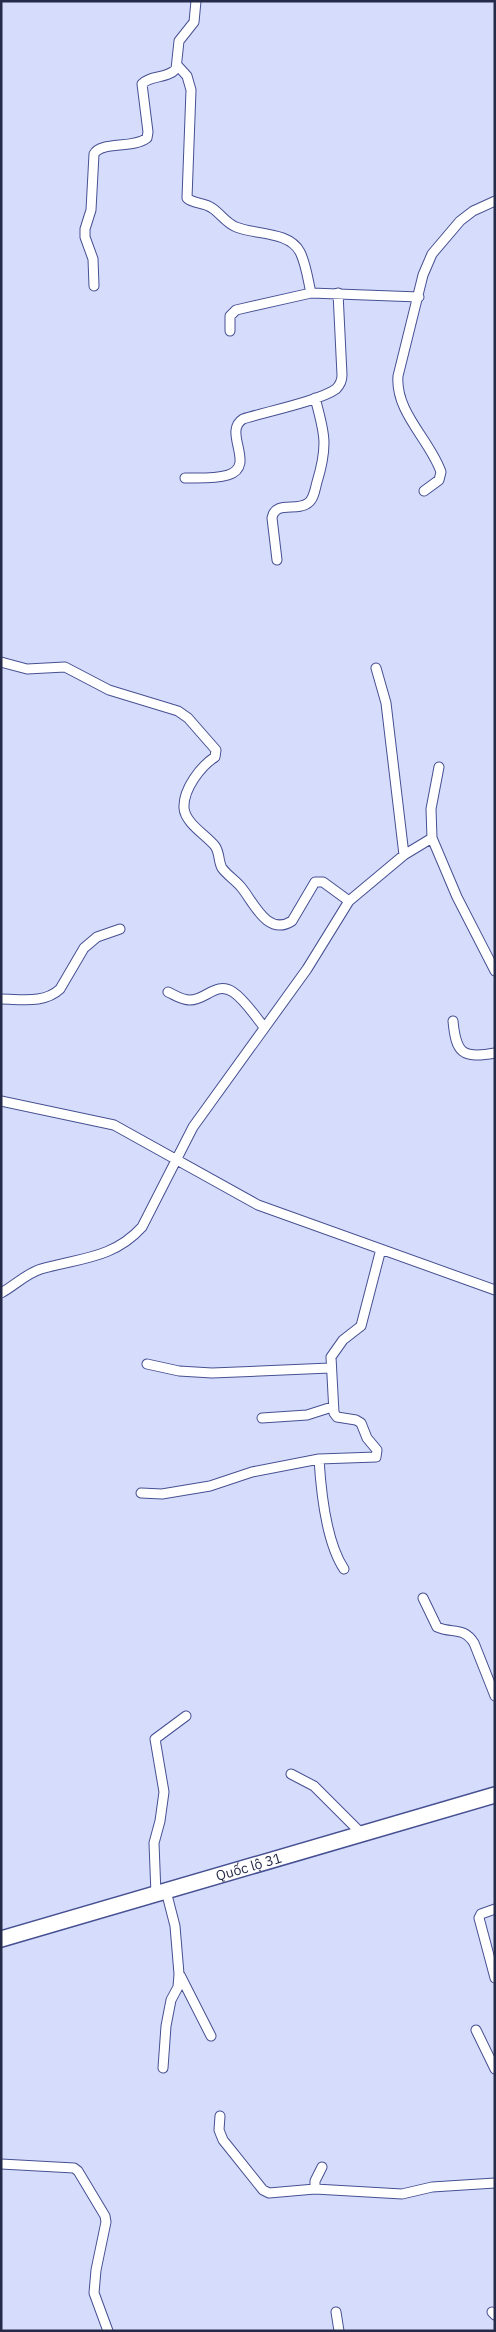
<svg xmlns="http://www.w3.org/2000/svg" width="496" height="2332" viewBox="0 0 496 2332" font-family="'IBM Plex Sans',sans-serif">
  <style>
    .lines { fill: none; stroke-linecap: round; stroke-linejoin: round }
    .street-casing { stroke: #465092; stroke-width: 11 }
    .highway-casing { stroke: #465092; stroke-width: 18 }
    .street { stroke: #fff; stroke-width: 9 }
    .highway { stroke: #fff; stroke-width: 15 }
    .labels { text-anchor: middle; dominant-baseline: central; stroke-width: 5; stroke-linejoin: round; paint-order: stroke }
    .street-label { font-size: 14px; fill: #252a48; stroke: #fff }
  </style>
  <rect width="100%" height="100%" fill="#d6ddfc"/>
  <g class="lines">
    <defs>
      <path id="street" d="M177 65 187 76 191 90 187 198C193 204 204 202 212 208 221 214 226 223 236 227 255 235 289 231 300 252 306 264 308 280 311 293
        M94 286 93 259 85 237V229L91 210 94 154C101 141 133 149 147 138L148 132 142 84C150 75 167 79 176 69L179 41 194 22 196 1
        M230 331V316L236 310 311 293 419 297
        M185 478C199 478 214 479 228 475 257 466 222 432 243 419 265 412 319 401 336 389 340 385 342 381 342 375L338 293
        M424 491 439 480 441 472C430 440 395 412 398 376L423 275 432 254 460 221 473 211 495 201
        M277 560 272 518C275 500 297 512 308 503 314 499 315 489 317 482 328 446 325 434 315 398
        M1 662 27 669 65 667 109 690 178 711 188 718 216 750 215 757C201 766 183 789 184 808 185 823 206 835 215 846 220 853 218 861 222 868 227 875 235 880 241 887 253 901 267 937 292 921L315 882H323L349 901 307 969 193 1127 142 1227C113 1259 79 1258 41 1269 27 1273 14 1286 1 1293
        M376 668 386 703 404 855
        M439 767 431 809 432 838 457 897 495 971
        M349 901 404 855 432 838
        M168 992C175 995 181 1000 190 1000 206 1000 216 981 233 992 245 1000 255 1016 264 1027
        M1 999C21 999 44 1004 60 989L84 948 97 937 120 929
        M453 1021C456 1053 462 1059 495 1053
        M1 1101 114 1125 258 1205 495 1290
        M147 1364 179 1371 212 1373 330 1368
        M262 1418 307 1415 332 1407
        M319 1459C321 1492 326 1542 344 1569
        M141 1493 162 1494 210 1486 252 1472 319 1459 376 1457 377 1450 367 1438 361 1423 356 1420 337 1417 334 1413 331 1357 343 1340 361 1326 381 1249
        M423 1598 437 1627C452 1634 463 1626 474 1643L495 1696
        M291 1774 314 1786 362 1834
        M156 1894 154 1843 160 1821 164 1792 155 1739 186 1716
        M495 1909 481 1914 479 1918 495 1978
        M180 1975 211 2036
        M476 2030 495 2069
        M163 2068 166 2026 171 2000 178 1987 179 1974 175 1926 166 1891
        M220 2116 219 2130 223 2140 263 2190 269 2193 315 2189 402 2194 432 2187 495 2183
        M1 2164 74 2168 78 2171 105 2216 106 2222 96 2270 94 2293 108 2331
        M315 2189V2181L322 2167
        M336 2312 339 2331
        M492 2312 495 2315"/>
      <g id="highway">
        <path id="s1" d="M1 1939 495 1795"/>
      </g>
    </defs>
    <use href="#street" class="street-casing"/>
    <use href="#highway" class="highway-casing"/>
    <use href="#street" class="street"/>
    <use href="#highway" class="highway"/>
  </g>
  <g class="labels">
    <g class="street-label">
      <text stroke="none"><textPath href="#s1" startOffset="258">Quốc lộ 31</textPath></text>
    </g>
  </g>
  <rect width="496" height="2332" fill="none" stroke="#252a48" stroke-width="5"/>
</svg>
